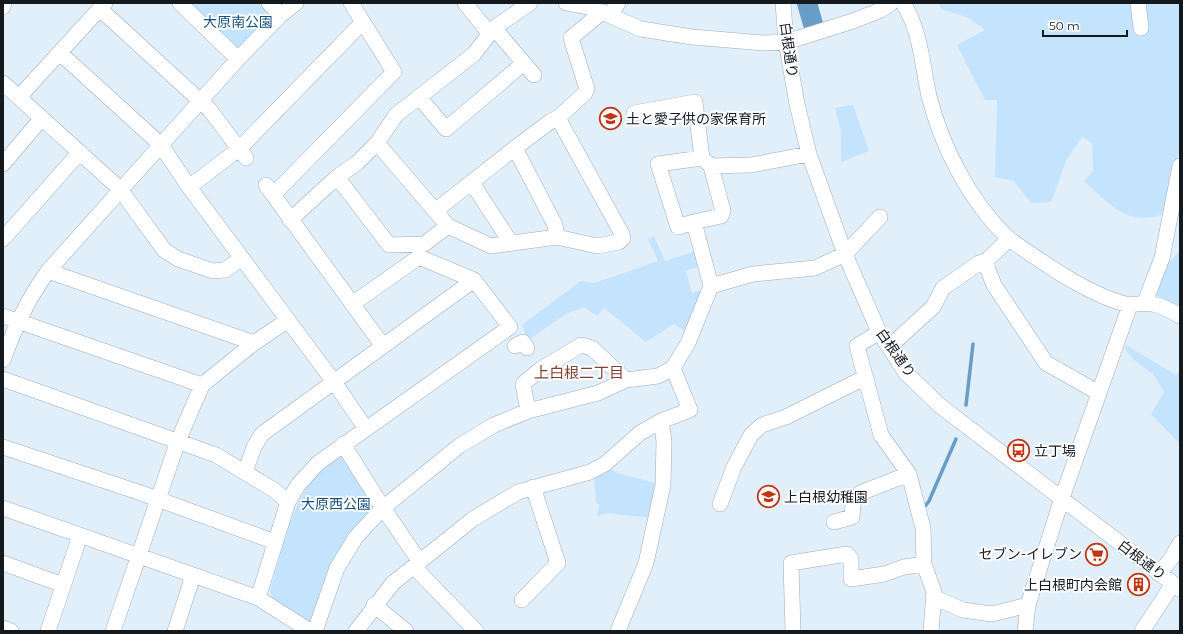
<svg xmlns="http://www.w3.org/2000/svg" width="1183" height="634" viewBox="0 0 1183 634" font-family="Montserrat,'Noto Sans JP',sans-serif">
  <style>
    .green { fill: #c4e3fd }
    .lines { fill: none; stroke-linecap: round; stroke-linejoin: round }
    .stream { stroke: #689dc7; stroke-width: 3.5 }
    .river { stroke: #689dc7; stroke-width: 20 }
    .minor-casing { stroke: #9fadb8; stroke-width: 16 }
    .minor { stroke: #fff; stroke-width: 15 }
    .labels { text-anchor: middle; dominant-baseline: central; stroke-width: 4; stroke-linejoin: round; paint-order: stroke }
    .park-label { font-size: 14px; fill: #16537c; stroke: #fff }
    .street-label { font-size: 14px; fill: #14191e; stroke: #fff }
    .poi-label { font-size: 14px; fill: #14191e; stroke: #fff; text-anchor: start }
    .neighbourhood-label { font-size: 15px; fill: #864031; stroke: #fff }
  </style>
  <rect width="100%" height="100%" fill="#e1effb"/>
  <path class="green" d="M188 3H260L273 15 238 51Z
    M939 3H1180V146L1166 214C1159 215 1151 218 1144 218 1119 218 1101 196 1084 181L1093 171 1092 143 1082 137 1066 161 1051 202 1031 203 1014 181 995 177 997 100H985L957 45 985 30 969 18 941 9Z
    M853 105 869 151 841 162V132L835 108Z
    M654 236 665 261 696 251 700 266 686 271 692 293 706 289 693 310 685 331 674 324 646 342 604 308 597 316 584 307 566 314 528 340 522 325 581 281 595 283 658 261 648 239Z
    M1180 250V308L1152 293 1164 263 1171 261Z
    M1126 345 1176 375 1180 370V444L1151 414 1164 392 1153 374 1134 360 1125 349Z
    M343 451 376 510 314 619 307 623 273 600 270 591C279 561 288 520 303 494 312 477 329 464 343 451Z
    M608 467 617 473 659 484 653 518 605 513 597 517 599 505 596 502 594 475Z"/>
  <g class="lines">
    <path class="stream" d="M966 405 973 344
      M923 509 929 501 956 439"/>
    <path class="river" d="M807 3 813 24"/>
    <defs>
      <path id="minor" d="M180 3 238 59
        M269 3 281 15
        M465 3 489 33
        M566 3 593 8 602 12
        M783 3 786 42 797 104 809 154 845 254 879 332 905 372 939 405 1180 589
        M903 3C921 31 922 65 929 96 942 148 971 203 1009 239
        M1138 3 1141 28
        M3 7 4 3
        M100 9 209 109 246 158
        M610 15 618 3
        M494 28 534 75
        M60 53 161 145 189 187 334 382 366 429
        M3 83 120 189 164 250 178 259 213 271 225 270 242 258
        M19 97 105 3
        M419 97 446 129 524 63
        M634 113 695 102 702 158 658 164 678 227 694 222 711 286
        M377 143 448 226 491 246 557 237 555 225 515 148
        M702 158 711 166 751 165 809 154
        M3 164 42 118
        M337 177 389 245 424 244 448 226
        M472 183 511 243
        M266 185 383 346
        M189 187 239 149 363 22
        M273 195 394 72 351 3
        M435 211 515 148 551 121 558 118 585 93 587 89 571 38 602 12 641 29 692 37 765 43 786 42 853 21 881 10 891 3
        M290 220 337 177 357 163 377 143 396 115 474 54 494 28 530 3
        M694 222 721 216 723 211 711 166
        M557 237 597 246 619 242 623 238 622 234 558 118
        M3 239 80 152
        M48 271 254 343
        M1145 302 1162 258 1180 166
        M3 316 202 385
        M879 332 857 346 881 435 909 474 917 505 923 528 924 564 934 592 931 631
        M515 346 523 342 527 348
        M889 347 933 307 943 288 979 263 985 262
        M3 360C16 325 26 302 48 271L238 59 281 15 296 3
        M3 379 216 455 274 490 288 502
        M1099 393 1046 363 994 285 985 262 1009 239C1042 262 1091 297 1130 305
        M528 411 523 384 541 369 581 345 592 348 626 380
        M343 444 383 508 420 562
        M3 447 141 493 275 542
        M245 472 254 447 262 434 474 280
        M720 504 734 467 751 435 762 425 786 417 866 377
        M3 508 258 598 310 631
        M834 522 852 517 853 504 860 493 909 474
        M3 563 63 585
        M414 567 476 631
        M1159 574 1171 559 1180 543
        M933 597 963 610 992 614 1028 605
        M258 598 288 502 298 485 318 463 510 327 474 280 419 257 352 304
        M522 600 558 563 533 487
        M374 605 406 631
        M3 628 11 631
        M48 631 80 536
        M113 631 178 441 202 385 254 343 288 320
        M175 631 193 576
        M315 631 337 568 356 537 383 508 459 446 494 425 528 411 598 393 626 380 658 376 673 368 688 343 711 286 753 274 815 268 845 254 880 217
        M356 631 393 583 473 519 518 492 590 472 605 464 640 433 661 421 690 410 673 368
        M618 631 646 563 663 485 664 441 661 421
        M793 631 791 563 847 554 851 559V579L884 574 904 567 924 564
        M1025 631 1028 605 1062 498 1130 305C1153 301 1161 305 1180 316
        M1142 631 1173 584"/>
    </defs>
    <use href="#minor" class="minor-casing"/>
    <use href="#minor" class="minor"/>
  </g>
  <defs>
    <symbol id="school-ring" viewBox="-11 -11 22 22"><circle r="9.5" fill="#fff" stroke="#c03516" stroke-width="1.5"/><path d="M0-5L7-2L0 1L-7-2ZM-4 1L0 2.5L4 1V4Q0 6-4 4Z" fill="#c03516"/></symbol>
    <symbol id="bus-ring" viewBox="-11 -11 22 22"><circle r="9.5" fill="#fff" stroke="#c03516" stroke-width="1.5"/><path d="M-5-6H5V4H4V6H2V4H-2V6H-4V4H-5ZM-3.5-4V0h7V-4ZM-3.5 1.2v1.5H-2V1.2ZM2 1.2v1.5H3.5V1.2Z" fill="#c03516"/></symbol>
    <symbol id="supermarket-ring" viewBox="-11 -11 22 22"><circle r="9.5" fill="#fff" stroke="#c03516" stroke-width="1.5"/><path d="M-6-5.5h2.5l.6 2H6L4.5 2H-2.5L-4.4-4H-6ZM-1.5 3.2a1.3 1.3 0 1 0 .1 0ZM3 3.2a1.3 1.3 0 1 0 .1 0Z" fill="#c03516"/></symbol>
    <symbol id="building-ring" viewBox="-11 -11 22 22"><circle r="9.5" fill="#fff" stroke="#c03516" stroke-width="1.5"/><path d="M-4-6H4V6H1V3H-1V6H-4ZM-2.5-4.3h1.7v1.8h-1.7ZM.8-4.3h1.7v1.8H.8ZM-2.5-1h1.7V.8h-1.7ZM.8-1h1.7V.8H.8Z" fill="#c03516"/></symbol>
  </defs>
  <g fill-rule="evenodd">
    <use href="#school-ring" x="598" y="106" width="25" height="25"/>
    <use href="#bus-ring" x="1006" y="438" width="25" height="25"/>
    <use href="#school-ring" x="756" y="484" width="25" height="25"/>
    <use href="#supermarket-ring" x="1084" y="542" width="25" height="25"/>
    <use href="#building-ring" x="1126" y="572" width="25" height="25"/>
  </g>
  <g class="labels">
    <g class="park-label">
      <text x="238" y="22">大原南公園</text>
      <text x="336" y="504">大原西公園</text>
    </g>
    <g class="street-label">
      <text transform="translate(789 50) rotate(82)">白根通り</text>
      <text transform="translate(896 353) rotate(55)">白根通り</text>
      <text transform="translate(1142 560) rotate(37)">白根通り</text>
    </g>
    <g class="poi-label">
      <text x="626" y="119">土と愛子供の家保育所</text>
      <text x="1034" y="451">立丁場</text>
      <text x="784" y="497">上白根幼稚園</text>
      <text x="1082" y="554" text-anchor="end">セブン-イレブン</text>
      <text x="1122" y="585" text-anchor="end">上白根町内会館</text>
    </g>
    <g class="neighbourhood-label">
      <text x="579" y="372">上白根二丁目</text>
    </g>
  </g>
  <rect width="1183" height="634" fill="none" stroke="#14191e" stroke-width="8"/>
  <path d="M1043 30v6h84v-6" fill="none" stroke="#14191e" stroke-width="2"/>
  <text x="1049" y="30" font-size="12" fill="#14191e" stroke="#ffffff" stroke-width="3" paint-order="stroke">50 m</text>
</svg>
